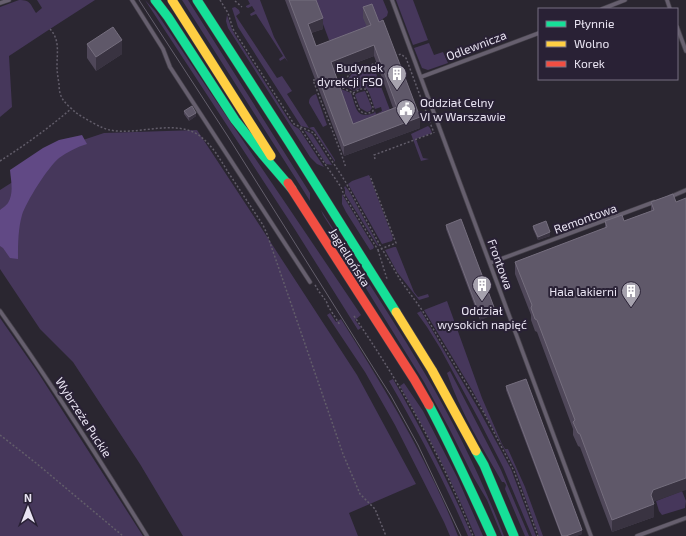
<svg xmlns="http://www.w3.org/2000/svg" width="686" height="536" viewBox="0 0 686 536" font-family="'Exo 2',sans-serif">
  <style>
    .green { fill: #46375b }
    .forest { fill: #614985 }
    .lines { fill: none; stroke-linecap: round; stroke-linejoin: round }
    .lane-casing { stroke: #45414a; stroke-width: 5 }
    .fast-casing { stroke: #45414a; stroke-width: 10 }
    .slow-casing { stroke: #45414a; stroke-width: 10 }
    .jam-casing { stroke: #45414a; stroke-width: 10 }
    .path { stroke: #625d6a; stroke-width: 1.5; stroke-dasharray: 2 2; stroke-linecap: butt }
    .lane { stroke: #665f6e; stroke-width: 3.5 }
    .fast { stroke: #16e098; stroke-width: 9 }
    .slow { stroke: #ffcf43; stroke-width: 9 }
    .jam { stroke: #f24e42; stroke-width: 9 }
    .tram { stroke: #645f6c; stroke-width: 1 }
    .wall { fill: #4f4759; fill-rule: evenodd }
    .shaded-wall { fill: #393341 }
    .building { fill: #5f5869; stroke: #756e7e; fill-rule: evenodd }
    .labels { text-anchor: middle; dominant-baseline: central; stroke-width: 4; stroke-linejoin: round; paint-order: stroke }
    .street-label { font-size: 12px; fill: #e9e4f2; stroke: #292135 }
    .poi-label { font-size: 12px; fill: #e9e4f2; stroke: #292135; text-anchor: end }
  </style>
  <rect width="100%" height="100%" fill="#2a2630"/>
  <path class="green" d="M19 0C31 0 30 4 36 13L42 8 37 0H95L50 29 9 56 12 107 0 117V7Z
    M145 0 156 12C224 113 293 214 361 315L355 320 361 328 358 330 294 228Z
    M182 0H188L310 193V201Z
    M248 0H260L274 37 288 62 285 58 280 61 279 59 283 56 256 14 251 16 250 14 255 11 252 6 248 8 246 7V6L250 4Z
    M314 0H383L388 12 387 16 374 25 373 27 336 41 329 40Z
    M396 0H413L428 40 413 45Z
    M235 7 239 10 240 13 236 16 277 78 282 76 292 91 287 94 309 128 312 127H314L335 160V162L314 131 309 128 301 126 238 27 232 8Z
    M227 15 231 27 235 35 291 123 294 126 299 129 324 167 317 164 310 157 228 28 226 21Z
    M429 43 434 55 443 52 448 63 428 70 422 68 414 48Z
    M369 68 370 69 374 68 393 118 354 132 341 89 351 93C356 107 356 120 374 113L375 111 376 114 382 111 381 107 375 109C373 104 369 88 364 87 361 87 357 90 354 91L343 85C347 82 348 78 351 75 355 70 364 70 369 68Z
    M365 91 372 108 370 111 367 112 360 108 355 95 357 93Z
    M316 94 327 125 323 127 309 103C309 98 311 96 316 94Z
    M428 126 430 128 432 133 416 139 423 158 429 159 421 161 411 134Z
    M197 130 262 229 357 375 416 484 349 513 358 536H183L140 464 73 362 40 329 0 269V190L74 143 104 133Z
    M304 130 312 134 332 165 326 164Z
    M369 175 393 238 392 241 382 244 348 184 352 181Z
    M345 186 349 191 379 246 377 245 345 194V189L344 188Z
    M342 194 374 247 373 249 370 250 346 212 342 204Z
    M321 210C356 264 392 317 424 372 455 424 482 479 504 536H502L487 500 474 478 449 428 424 382 367 290 350 257 323 215Z
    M394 247H396L414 292 418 297 428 294 429 297 419 300 397 272 385 250Z
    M447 301 482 398 502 444 505 449H508L525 487 543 536H539L515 469 472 390 424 310Z
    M421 311 479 410 511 469 536 536H532L503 467 478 418 440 348 427 327 417 313Z
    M330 313 336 322 341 319C385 389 428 460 458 536H450L444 522 395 425 365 372 327 315Z
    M0 318 37 371 143 536H0Z
    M450 371 501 470 529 536H525L505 489 506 485 504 482H502C482 447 460 411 447 373Z
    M393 379C422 430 449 482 472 536H468C445 482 418 431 389 381Z
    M404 383 423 411 457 477 483 536H475C454 484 428 435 400 386Z
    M682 491 686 501 685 508 662 515 659 511 656 501Z"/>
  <path class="forest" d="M82 135 87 144C77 147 67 152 59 158 48 167 26 202 22 215 18 229 18 245 18 259L10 258 3 248 0 246V210C2 208 6 206 8 203 14 193 11 181 10 170L43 148 59 140Z"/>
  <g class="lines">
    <defs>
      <path id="lane" d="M132 0 163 49 170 67 310 282
        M392 0 591 536
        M667 0 670 9
        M0 3 9 0
        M602 9 625 0
        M677 27 686 51
        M421 77 539 33
        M670 197 686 190
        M490 263 654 202
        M0 311C52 384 100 460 147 536
        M637 536 686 518"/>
      <path id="fast" d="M155 0 168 17 235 120 262 154 292 189
        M197 0 289 142 396 312
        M429 405C452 448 472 492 492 536
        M476 451 484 465 514 536"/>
      <path id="slow" d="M172 0 271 156
        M396 312 432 370 476 451"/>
      <path id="jam" d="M288 183 414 379 429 405"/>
    </defs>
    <use href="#lane" class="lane-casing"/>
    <use href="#fast" class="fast-casing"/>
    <use href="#slow" class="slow-casing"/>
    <use href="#jam" class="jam-casing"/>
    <path class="path" d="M220 0 228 13 233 29 294 124 314 133 345 181 382 249 401 281 422 310 447 352 484 413 514 471 538 536
      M235 1 242 7
      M50 29C60 40 57 52 57 66 57 72 58 78 59 84 59 90 60 96 64 101 67 105 72 109 75 112 82 117 102 129 110 130 138 136 175 118 200 136 212 145 220 159 228 172 240 190 251 207 263 225L267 234 343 454 360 494 375 509 386 536
      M395 56 401 54 406 58 434 133
      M315 80H313L341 153 346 168
      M339 86 353 93C356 102 359 120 373 111V107L366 89H361L353 93
      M340 86 344 84 349 74 376 63
      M300 128 341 187 344 195 378 250 396 243 370 176
      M375 159 374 155 433 133
      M0 161C25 145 49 128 72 108
      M378 250 387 279
      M315 285C317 288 318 291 321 294 324 299 327 301 328 306L340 325
      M354 316C401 385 443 458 473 536
      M0 435 36 463 123 536"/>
    <use href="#lane" class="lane"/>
    <use href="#fast" class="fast"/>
    <use href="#slow" class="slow"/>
    <use href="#jam" class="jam"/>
    <path class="tram" d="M139 0 227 135 391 396 418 445 461 536"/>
  </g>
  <path class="wall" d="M285 0H316L323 29 311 33 316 46 367 27 363 18V7L420 128 344 156ZM374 56 393 108 353 124 334 71Z
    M87 44 122 54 96 71 87 58Z
    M184 111 196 116 189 121 184 114Z
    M673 194 653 502 654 517 612 532 580 447 578 446 573 435V429L537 332 535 331 531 320V315L515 274V262L605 228V221H624L651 211V202Z
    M446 225 495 314 480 320 446 229Z
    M533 226 550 236 538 240 533 229Z
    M506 386 582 534 576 536H561L506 390Z"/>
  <path class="shaded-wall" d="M323 18V29L308 34V24Z
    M122 40V54L96 71V57Z
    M374 45V56L331 72V62Z
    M196 113V116L189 121V117Z
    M420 117V128L344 156V146Z
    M550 232V236L538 240V237Z
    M495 310V314L480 320V316Z
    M686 478V490L653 502 654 504V517L612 532V520L651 495 653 490Z
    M582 530V534L576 536H566Z"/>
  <path class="building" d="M289 0H316L323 18 308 24 316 46 371 25 363 7 372 4 379 22 383 20 420 117 344 146ZM374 45 397 107 353 124 331 62Z
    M113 27 122 40 96 57 87 44Z
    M192 106 196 113 189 117 184 111Z
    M673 194 676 202 686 198V478L653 490 651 495 654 504 612 520 580 434 578 433 573 422 575 420 537 320 535 319 531 308 532 305 515 262 607 227 605 221 622 215 624 221 654 210 651 202Z
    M461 219 495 310 480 316 446 225Z
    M546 221 550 232 538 237 533 226Z
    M526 379 582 530 566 536H562L506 386Z"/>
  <defs>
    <symbol id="building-pin" viewBox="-11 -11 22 30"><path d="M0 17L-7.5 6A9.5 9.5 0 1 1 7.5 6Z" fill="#a6a2ae" stroke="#292135"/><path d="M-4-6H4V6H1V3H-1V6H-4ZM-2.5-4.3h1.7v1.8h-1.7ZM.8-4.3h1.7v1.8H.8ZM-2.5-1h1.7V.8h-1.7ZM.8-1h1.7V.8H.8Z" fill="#fff"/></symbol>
    <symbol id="civic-pin" viewBox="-11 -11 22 30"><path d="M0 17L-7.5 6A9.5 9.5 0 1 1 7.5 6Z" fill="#a6a2ae" stroke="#292135"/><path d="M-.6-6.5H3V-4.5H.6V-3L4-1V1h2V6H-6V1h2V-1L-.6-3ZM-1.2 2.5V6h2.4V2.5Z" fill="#fff"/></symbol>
  </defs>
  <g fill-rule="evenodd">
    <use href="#building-pin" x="386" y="63" width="22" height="30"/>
    <use href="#civic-pin" x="395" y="98" width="22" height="30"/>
    <use href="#building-pin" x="471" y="274" width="22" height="30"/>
    <use href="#building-pin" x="620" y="280" width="22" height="30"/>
  </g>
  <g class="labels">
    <g class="street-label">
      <text transform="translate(476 45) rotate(-21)">Odlewnicza</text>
      <text transform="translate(585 218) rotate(-20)">Remontowa</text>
      <text transform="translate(350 257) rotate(58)">Jagiellońska</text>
      <text transform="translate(501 264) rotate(70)">Frontowa</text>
      <text transform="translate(84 417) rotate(57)">Wybrzeże Puckie</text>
    </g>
    <g class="poi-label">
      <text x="383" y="67">Budynek<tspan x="383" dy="14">dyrekcji FSO</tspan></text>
      <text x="420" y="102" text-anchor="start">Oddział Celny<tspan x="420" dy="14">VI w Warszawie</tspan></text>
      <text x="617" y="291">Hala lakierni</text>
      <text x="482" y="310" text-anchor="middle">Oddział<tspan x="482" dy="14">wysokich napięć</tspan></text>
    </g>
  </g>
  <rect x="538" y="8" width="140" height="72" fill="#292135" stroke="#766f81"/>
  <rect x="546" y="21" width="20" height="6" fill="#16e098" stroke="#766f81"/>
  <text x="574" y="28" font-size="12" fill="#e9e4f2">Płynnie</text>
  <rect x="546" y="41" width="20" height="6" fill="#ffcf43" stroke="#766f81"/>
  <text x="574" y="48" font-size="12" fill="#e9e4f2">Wolno</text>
  <rect x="546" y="61" width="20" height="6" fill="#f24e42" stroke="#766f81"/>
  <text x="574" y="68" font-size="12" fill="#e9e4f2">Korek</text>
  <g transform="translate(28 508)" stroke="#292135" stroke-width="3" paint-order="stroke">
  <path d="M0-3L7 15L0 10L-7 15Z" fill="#e9e4f2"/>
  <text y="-6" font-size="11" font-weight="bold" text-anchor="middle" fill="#e9e4f2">N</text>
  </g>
</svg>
